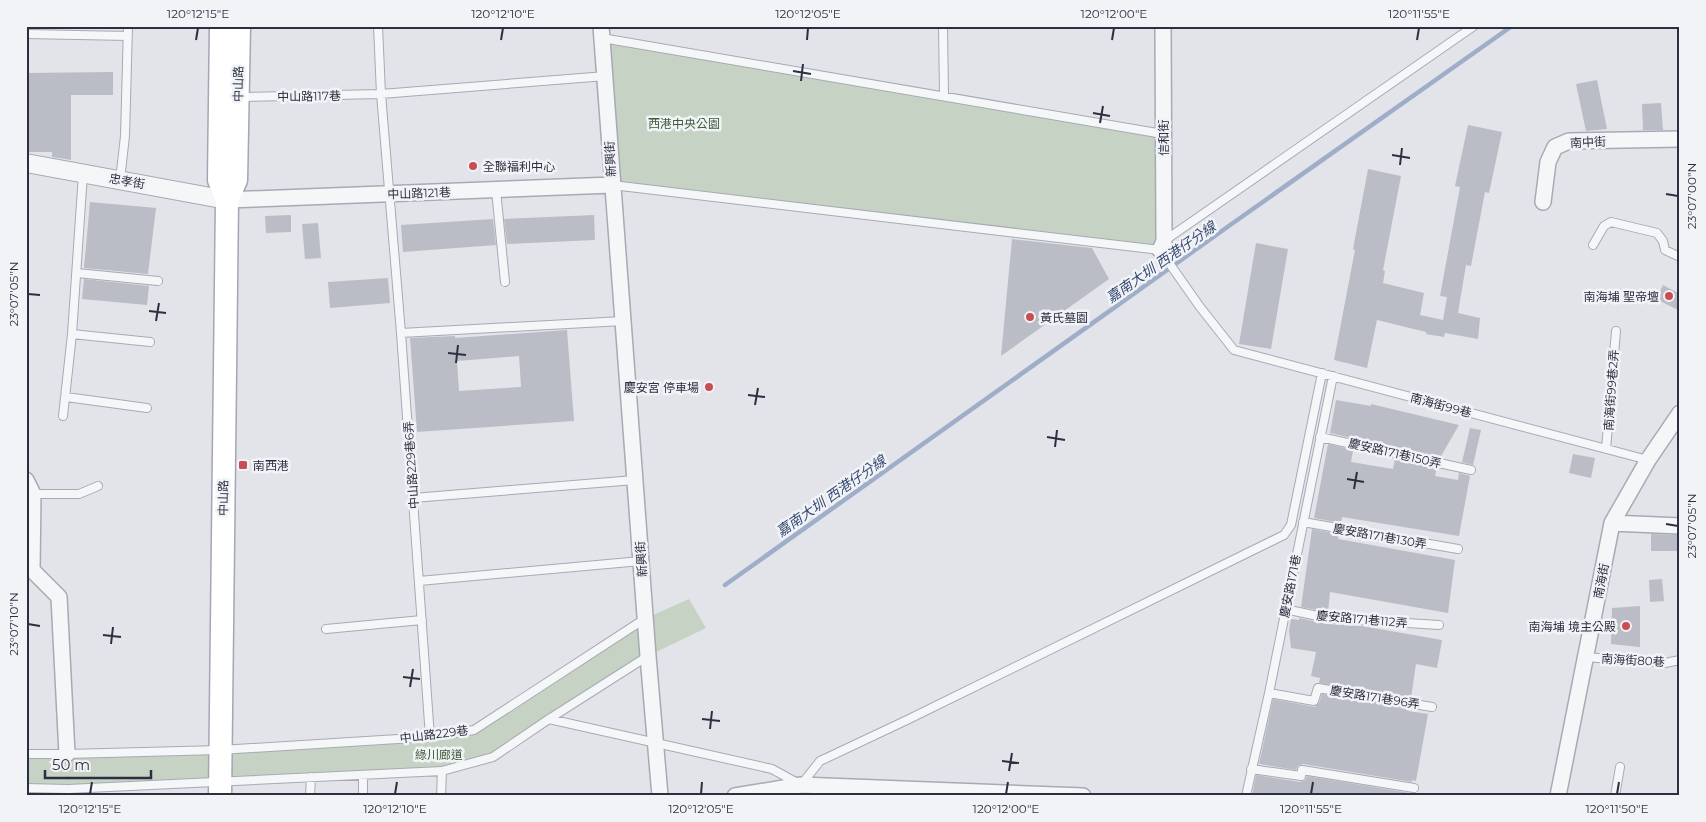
<svg xmlns="http://www.w3.org/2000/svg" width="1706" height="822" viewBox="0 0 1706 822" font-family="Montserrat,'Noto Sans TC',sans-serif">
  <style>
    .green { fill: #c6d3c4 }
    .lines { fill: none; stroke-linecap: round; stroke-linejoin: round }
    .stream { stroke: #9faec8; stroke-width: 4.5 }
    .building { fill: #babdc6; fill-rule: evenodd }
    .service-casing { stroke: #a7aab4; stroke-width: 10 }
    .minor-casing { stroke: #a7aab4; stroke-width: 18 }
    .tertiary-casing { stroke: #a7aab4; stroke-width: 20 }
    .primary-casing { stroke: #a2a7b5; stroke-width: 25 }
    .path { stroke: #bcbfc5; stroke-width: 2.5; stroke-dasharray: 4 4; stroke-linecap: butt }
    .service { stroke: #f5f6f8; stroke-width: 8 }
    .minor { stroke: #f5f6f8; stroke-width: 15 }
    .tertiary { stroke: #f5f6f8; stroke-width: 18 }
    .primary { stroke: #fff; stroke-width: 22 }
    .ticks { fill: none; stroke: #2b3041; stroke-width: 2 }
    .poi-dot { fill: #c84e53; stroke: #f2f3f7; stroke-width: 2 }
    .labels { text-anchor: middle; dominant-baseline: central; stroke-width: 5; stroke-linejoin: round; paint-order: stroke }
    .street-label { font-size: 12px; fill: #2b3041; stroke: #f2f3f7 }
    .park-label { font-size: 12px; fill: #3c5c39; stroke: #f2f3f7 }
    .poi-label { font-size: 12px; fill: #2b3041; stroke: #f2f3f7; text-anchor: start }
    .water-label { font-size: 14px; font-style: italic; fill: #374b73; stroke: #f2f3f7 }
    .neatline { fill: none; stroke: #2b3041; stroke-width: 2 }
    .ticks-label { font-size: 12px; text-anchor: middle; fill: #2b3041 }
  </style>
  <rect width="100%" height="100%" fill="#e2e4ea"/>
  <path class="green" d="M602 38 1163 134 1160 250 612 185Z
    M689 599 706 628 648 656 493 757 442 771 26 788V754H67L430 737 474 730 646 618Z"/>
  <g class="lines">
    <path class="stream" d="M725 585 1233 223 1512 26"/>
  </g>
  <path class="building" d="M113 72V95H71V160L52 157V152H26V73Z
    M1597 80 1607 129 1586 131 1576 84Z
    M1661 103 1663 130H1643L1642 104Z
    M1468 125 1502 132 1489 193 1485 192 1471 266 1466 265 1458 313 1480 318 1478 339 1445 333 1444 337 1426 334V332L1377 320 1367 368 1334 360 1355 250 1353 249 1368 169 1401 176 1383 270 1385 271 1383 283 1424 293 1420 315 1443 320 1447 297 1440 296 1460 187 1455 186Z
    M90 202 156 208 148 274 84 268Z
    M291 215V232L266 233 265 216Z
    M594 215 595 240 507 244 504 219Z
    M493 219 496 245 403 252 401 225Z
    M318 223 321 258 305 259 302 224Z
    M1012 239 1092 248 1109 279 1001 356Z
    M1256 243 1288 249 1271 349 1239 344Z
    M388 278 390 303 330 308 328 282Z
    M84 279 149 286 147 305 82 299Z
    M1663 285 1680 294V311L1656 299Z
    M567 330 574 421 417 432 410 338 455 336V338ZM519 356 521 387 459 391 457 361Z
    M1336 400 1371 406V404L1459 425 1440 458 1330 433Z
    M1470 428 1481 430 1473 465 1462 462Z
    M1328 444 1353 450 1351 462 1393 469 1395 459 1437 468 1435 476 1458 480 1459 473 1470 476 1459 536 1342 517 1341 523 1314 518Z
    M1573 454 1595 458 1591 478 1569 473Z
    M1312 529 1339 534 1338 539 1455 560 1448 613 1330 592 1328 612 1301 607Z
    M1651 534 1680 535V551H1651Z
    M1662 579 1664 601 1650 602 1649 580Z
    M1640 606V647L1611 644 1612 608Z
    M1299 618 1327 624 1362 626 1442 640 1437 668 1416 664 1411 698 1319 683 1320 678 1311 676 1316 652 1291 648 1289 630 1291 619 1299 620Z
    M1322 694 1409 709 1408 711 1428 714 1416 781 1412 780V782L1303 764 1298 766 1296 770 1259 764 1273 699 1315 707 1319 703Z
    M1256 775 1300 782 1305 780 1307 776 1410 793V796H1252Z"/>
  <g class="lines">
    <defs>
      <path id="service" d="M378 26 381 94 401 333 430 737
        M943 26 944 95
        M26 34 128 36
        M602 38 1163 134
        M241 97 381 94 606 76
        M120 180 125 136 128 26
        M612 185 1160 250 1200 307 1234 350 1648 460
        M496 190 505 282
        M1164 241 1474 26
        M1593 245 1604 226 1611 222 1657 233 1663 241 1665 250 1680 257
        M77 273 158 281
        M401 333 623 321
        M72 334 150 342
        M66 397 147 408
        M63 416 72 334 83 174
        M1320 437 1471 470
        M1606 449 1616 331
        M33 494H79L98 486
        M413 498 635 480
        M1303 522 1458 549
        M419 581 641 561
        M1285 609 1327 618 1439 625
        M326 629 422 620
        M1585 657 1665 663 1680 660
        M1269 693 1314 701 1318 688 1432 707
        M549 719 772 769 801 785 820 761 907 720 1284 535 1291 525 1322 373
        M26 754H67L220 750 430 737 474 730 646 618
        M1251 769 1301 776 1302 770 1414 788
        M363 775V796
        M26 788 68 789 442 771 493 757 549 719 648 656
        M310 796 311 777
        M441 796 442 771
        M1246 796 1269 693 1333 376
        M1615 796 1620 767"/>
      <path id="minor" d="M601 26 648 656 660 796
        M227 200 612 185
        M1543 202 1548 162 1555 147 1569 141 1680 139
        M1160 250 1164 241 1163 26
        M26 480 33 494 32 570 59 597 67 754
        M1612 523 1680 526
        M735 796 801 785 1083 796
        M1558 796 1612 523 1648 460 1680 413"/>
      <path id="tertiary" d="M26 163 227 200"/>
      <path id="primary" d="M227 200 236 180 239 26
        M220 796 227 200 219 180 221 26"/>
    </defs>
    <use href="#service" class="service-casing"/>
    <use href="#minor" class="minor-casing"/>
    <use href="#tertiary" class="tertiary-casing"/>
    <use href="#primary" class="primary-casing"/>
    <path class="path" d="M67 768 68 780"/>
    <use href="#service" class="service"/>
    <use href="#minor" class="minor"/>
    <use href="#tertiary" class="tertiary"/>
    <use href="#primary" class="primary"/>
  </g>
  <path class="ticks" d="M196 40 198 28M501 40 503 28M807 40 808 28M1112 40 1114 28M1417 40 1419 28M793 71 811 74M801 81 803 64M1093 113 1110 116M1100 123 1103 106M1392 155 1410 158M1400 165 1402 148M1666 194 1678 196M28 294 40 295M149 311 166 313M156 321 159 303M448 353 466 355M456 363 458 345M748 395 765 397M755 405 758 388M1047 437 1065 440M1055 447 1057 430M1347 479 1364 482M1354 489 1357 472M1666 524 1678 526M28 624 40 626M103 635 121 637M111 644 113 627M403 677 420 679M410 687 413 669M702 719 720 721M710 729 712 711M1002 761 1019 763M1009 771 1012 753M90 794 92 782M395 794 397 782M701 794 702 782M1006 794 1008 782M1311 794 1313 782M1617 794 1619 782"/>
  <g class="poi-dot">
    <circle cx="473" cy="166" r="5"/>
    <circle cx="1669" cy="296" r="5"/>
    <circle cx="1030" cy="317" r="5"/>
    <circle cx="709" cy="387" r="5"/>
    <rect x="238" y="460" width="10" height="10" rx="2.5"/>
    <circle cx="1626" cy="626" r="5"/>
  </g>
  <g class="labels">
    <g class="street-label">
      <text transform="translate(238 84) rotate(-89)">中山路</text>
      <text transform="translate(309 96) rotate(-1)">中山路117巷</text>
      <text transform="translate(1163 138) rotate(-90)">信和街</text>
      <text transform="translate(1588 142) rotate(-3)">南中街</text>
      <text transform="translate(610 159) rotate(-93)">新興街</text>
      <text transform="translate(127 181) rotate(10)">忠孝街</text>
      <text transform="translate(419 193) rotate(-2)">中山路121巷</text>
      <text transform="translate(1611 390) rotate(-86)">南海街99巷2弄</text>
      <text transform="translate(1441 405) rotate(15)">南海街99巷</text>
      <text transform="translate(1395 453) rotate(13)">慶安路171巷150弄</text>
      <text transform="translate(411 465) rotate(-94)">中山路229巷6弄</text>
      <text transform="translate(223 498) rotate(-89)">中山路</text>
      <text transform="translate(1380 536) rotate(10)">慶安路171巷130弄</text>
      <text transform="translate(641 559) rotate(-94)">新興街</text>
      <text transform="translate(1601 581) rotate(-79)">南海街</text>
      <text transform="translate(1290 586) rotate(-79)">慶安路171巷</text>
      <text transform="translate(1362 619) rotate(5)">慶安路171巷112弄</text>
      <text transform="translate(1633 660) rotate(3)">南海街80巷</text>
      <text transform="translate(1375 697) rotate(9)">慶安路171巷96弄</text>
      <text transform="translate(434 734) rotate(-7)">中山路229巷</text>
    </g>
    <g class="park-label">
      <text x="684" y="123">西港中央公園</text>
      <text x="439" y="754">綠川廊道</text>
    </g>
    <g class="poi-label">
      <text x="483" y="166">全聯福利中心</text>
      <text x="1659" y="296" text-anchor="end">南海埔 聖帝壇</text>
      <text x="1040" y="317">黃氏墓園</text>
      <text x="699" y="387" text-anchor="end">慶安宮 停車場</text>
      <text x="253" y="465">南西港</text>
      <text x="1616" y="626" text-anchor="end">南海埔 境主公殿</text>
    </g>
    <g class="water-label">
      <text transform="translate(1161 262) rotate(-35)">嘉南大圳 西港仔分線</text>
      <text transform="translate(831 496) rotate(-35)">嘉南大圳 西港仔分線</text>
    </g>
  </g>
  <rect width="1706" height="822" fill="none" stroke="#f2f3f7" stroke-width="55"/>
  <path d="M45 770v8h106v-8" fill="none" stroke="#2b3041" stroke-width="2.5"/>
  <text x="52" y="770" font-size="15" fill="#2b3041" stroke="#f2f3f7" stroke-width="4" paint-order="stroke">50 m</text>
  <rect x="28" y="28" width="1650" height="766" class="neatline"/>
  <g class="ticks-label">
    <text x="198" y="18">120°12'15"E</text>
    <text x="503" y="18">120°12'10"E</text>
    <text x="808" y="18">120°12'05"E</text>
    <text x="1114" y="18">120°12'00"E</text>
    <text x="1419" y="18">120°11'55"E</text>
    <text transform="translate(1692 196) rotate(-90)" y="4">23°07'00"N</text>
    <text transform="translate(14 294) rotate(-90)" y="4">23°07'05"N</text>
    <text transform="translate(1692 526) rotate(-90)" y="4">23°07'05"N</text>
    <text transform="translate(14 624) rotate(-90)" y="4">23°07'10"N</text>
    <text x="90" y="813">120°12'15"E</text>
    <text x="395" y="813">120°12'10"E</text>
    <text x="701" y="813">120°12'05"E</text>
    <text x="1006" y="813">120°12'00"E</text>
    <text x="1311" y="813">120°11'55"E</text>
    <text x="1617" y="813">120°11'50"E</text>
  </g>
</svg>
